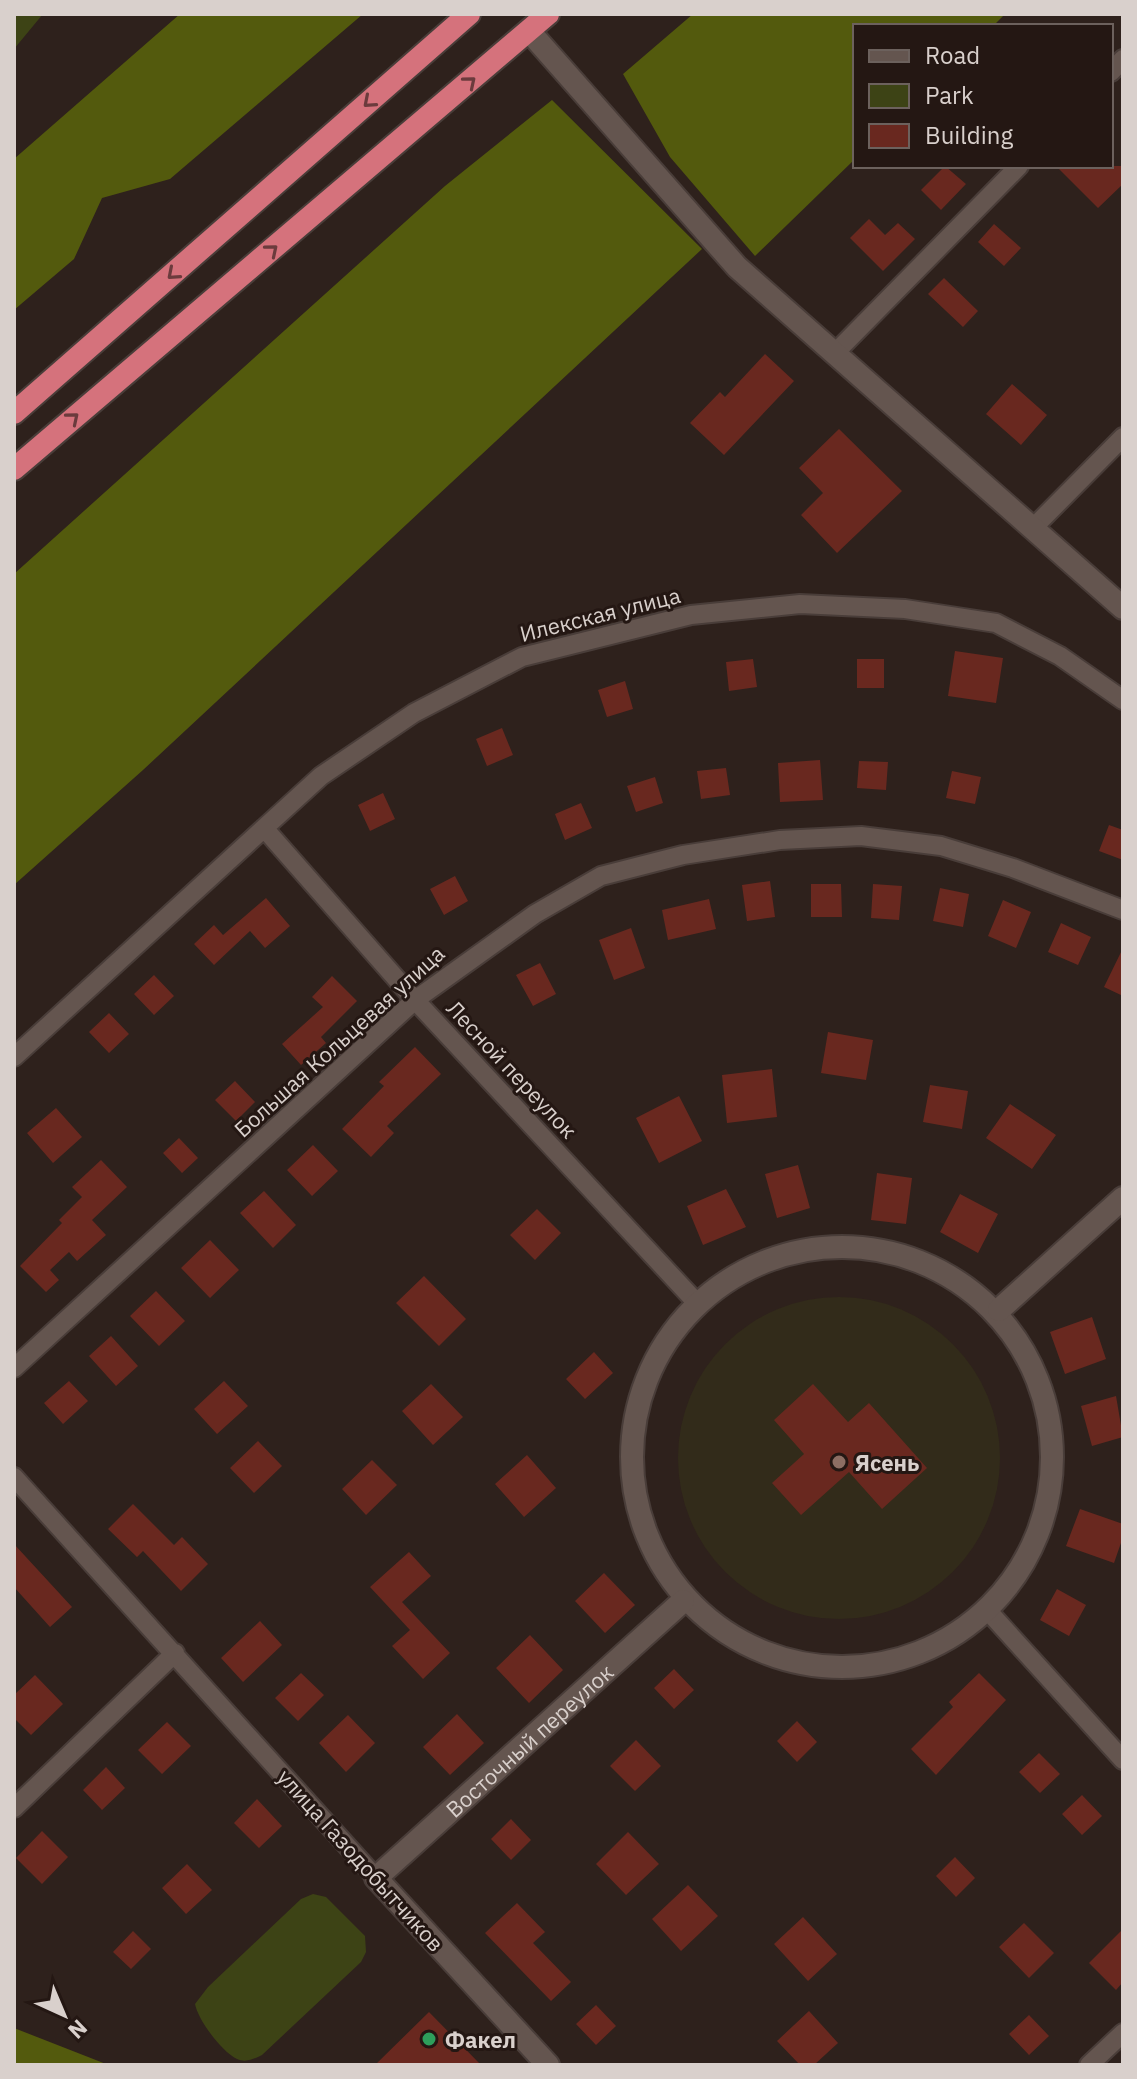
<svg xmlns="http://www.w3.org/2000/svg" width="1137" height="2079" viewBox="0 0 1137 2079" font-family="'IBM Plex Sans',sans-serif">
  <style>
    .education { fill: #322b1a }
    .green { fill: #3d4315 }
    .forest { fill: #535a0d }
    .building { fill: #69281f }
    .lines { fill: none; stroke-linecap: round; stroke-linejoin: round }
    .minor-casing { stroke: #493d39; stroke-width: 22 }
    .tertiary-casing { stroke: #493d39; stroke-width: 26 }
    .trunk-casing { stroke: #493d39; stroke-width: 26 }
    .minor { stroke: #64554f; stroke-width: 18 }
    .tertiary { stroke: #64554f; stroke-width: 22 }
    .trunk { stroke: #d5727c; stroke-width: 22 }
    .oneway { stroke: #6b3b3d }
    .education-dot { fill: #8d6e63; stroke: #241713; stroke-width: 3 }
    .leisure-dot { fill: #2e9e5b; stroke: #241713; stroke-width: 3 }
    .labels { text-anchor: middle; dominant-baseline: central; stroke-width: 6; stroke-linejoin: round; paint-order: stroke }
    .street-label { font-size: 22px; fill: #d9d0cc; stroke: #241713 }
    .poi-label { font-size: 22px; font-weight: bold; fill: #d9d0cc; stroke: #241713; text-anchor: start }
  </style>
  <rect width="100%" height="100%" fill="#2e211c"/>
  <path class="education" d="M678 1458a161 161 0 1 1 322 0a161 161 0 1 1-322 0Z"/>
  <path class="green" d="M14 14H43L14 49Z
    M313 1894 326 1897 365 1936 366 1952 361 1962 262 2055C254 2059 246 2063 237 2059 222 2052 198 2020 195 2004L208 1987 301 1899Z"/>
  <path class="forest" d="M180 14H363L170 179 102 198 74 259 14 310V159Z
    M693 14H1005L993 26H855V159L755 256 670 157 623 74Z
    M552 100 702 249 143 770 14 885V574L445 186Z
    M14 2028 106 2064 107 2065H14Z"/>
  <path class="building" d="M945 166 966 184 941 210 921 190Z
    M1056 166H1123V184L1098 208Z
    M869 219 885 235 898 223 915 239 883 271 850 238Z
    M994 224 1021 248 1004 266 978 242Z
    M944 278 978 311 963 327 928 294Z
    M765 354 794 381 724 455 690 423 720 392 725 397Z
    M1012 384 1047 415 1021 445 986 414Z
    M839 429 902 491 837 553 801 515 823 493 799 468Z
    M955 651 1003 658 996 703 948 696Z
    M753 659 757 687 729 691 726 662Z
    M857 659H884V688H857Z
    M625 681 633 709 607 717 598 690Z
    M502 728 513 755 487 766 476 739Z
    M820 760 823 800 780 802 778 763Z
    M859 761 888 762 886 790 857 788Z
    M726 768 730 795 701 799 697 771Z
    M952 771 981 777 975 804 946 798Z
    M655 777 663 803 636 812 627 786Z
    M383 793 395 819 370 831 358 805Z
    M581 803 592 828 565 840 555 814Z
    M1109 825 1123 830V860L1099 851Z
    M455 876 468 901 444 915 430 889Z
    M770 881 775 917 747 921 742 885Z
    M811 884H841L842 917H811Z
    M873 884 902 886 899 920 871 918Z
    M940 888 969 894 963 927 933 921Z
    M266 898 290 926 265 948 250 931 214 965 194 944 214 925 223 935Z
    M709 899 716 929 668 940 662 910Z
    M1003 900 1031 912 1016 948 988 936Z
    M1061 923 1091 937 1078 965 1048 952Z
    M631 928 645 968 614 980 599 940Z
    M1123 948V996L1104 987Z
    M540 963 556 994 533 1006 516 975Z
    M154 975 174 996 154 1015 134 994Z
    M332 976 357 1001 321 1037 326 1043 301 1065 282 1044 323 1007 312 997Z
    M109 1013 129 1034 109 1053 89 1032Z
    M828 1032 873 1040 866 1080 821 1073Z
    M415 1047 441 1074 387 1126 394 1133 371 1157 342 1129 384 1086 379 1082Z
    M772 1069 777 1117 727 1123 722 1075Z
    M235 1081 255 1102 236 1121 215 1100Z
    M930 1085 968 1091 962 1129 923 1122Z
    M679 1096 702 1141 659 1163 636 1118Z
    M1010 1104 1056 1135 1032 1169 986 1138Z
    M56 1108 82 1137 53 1163 27 1133Z
    M179 1138 198 1158 182 1173 163 1153Z
    M313 1145 338 1171 312 1196 287 1170Z
    M101 1160 127 1187 92 1220 106 1235 77 1261 69 1252 50 1270 59 1280 46 1292 20 1266 62 1223 59 1220 82 1197 72 1187Z
    M798 1165 810 1208 777 1218 765 1174Z
    M877 1173 912 1178 906 1224 871 1220Z
    M726 1189 746 1227 703 1245 687 1206Z
    M264 1191 296 1225 273 1248 240 1213Z
    M960 1194 998 1214 978 1253 940 1232Z
    M537 1209 561 1233 535 1260 510 1235Z
    M210 1240 239 1270 210 1298 181 1268Z
    M424 1276 466 1319 439 1346 396 1303Z
    M156 1291 185 1321 159 1346 130 1316Z
    M1092 1317 1106 1359 1065 1374 1050 1332Z
    M111 1336 138 1366 116 1386 89 1356Z
    M594 1352 613 1373 585 1399 566 1379Z
    M69 1381 88 1401 63 1424 44 1403Z
    M224 1381 248 1406 217 1434 194 1409Z
    M431 1384 463 1417 433 1445 402 1411Z
    M813 1384 848 1422 869 1403 927 1468 882 1509 849 1472 801 1515 772 1483 804 1454 774 1420Z
    M1116 1396 1123 1437 1092 1446 1081 1406Z
    M258 1441 282 1466 254 1493 230 1468Z
    M527 1455 556 1488 524 1517 495 1484Z
    M372 1460 397 1485 366 1515 342 1489Z
    M133 1504 174 1545 182 1537 208 1564 181 1591 143 1551 137 1557 108 1529Z
    M1080 1509 1123 1524V1537L1114 1563 1066 1546Z
    M14 1544 72 1607 50 1627 14 1587Z
    M409 1552 431 1576 402 1602 450 1653 423 1679 392 1646 410 1630 370 1587Z
    M604 1573 635 1605 605 1633 575 1601Z
    M1057 1589 1086 1605 1069 1636 1040 1620Z
    M260 1621 282 1645 243 1682 221 1658Z
    M530 1635 563 1670 529 1703 496 1668Z
    M674 1669 694 1690 674 1709 654 1688Z
    M301 1673 324 1695 298 1721 275 1698Z
    M979 1673 1006 1700 936 1775 911 1749 953 1707 949 1702Z
    M35 1675 63 1704 31 1735 14 1718V1695Z
    M457 1714 484 1743 450 1775 423 1747Z
    M348 1715 375 1743 346 1772 319 1743Z
    M797 1721 817 1742 797 1762 777 1741Z
    M167 1722 191 1746 162 1774 138 1750Z
    M636 1740 661 1766 635 1791 610 1766Z
    M1039 1753 1060 1774 1040 1793 1019 1772Z
    M106 1767 125 1788 102 1810 83 1790Z
    M1082 1795 1102 1816 1082 1835 1062 1814Z
    M257 1799 282 1826 259 1848 234 1823Z
    M511 1819 531 1840 511 1860 491 1839Z
    M42 1831 68 1857 42 1884 16 1858Z
    M628 1832 659 1864 626 1895 596 1864Z
    M955 1857 975 1878 956 1897 936 1876Z
    M187 1864 212 1890 186 1914 162 1888Z
    M688 1885 718 1916 681 1951 652 1919Z
    M517 1903 545 1932 533 1943 571 1982 551 2001 485 1933Z
    M803 1917 837 1954 808 1981 774 1944Z
    M1024 1923 1054 1953 1029 1978 999 1947Z
    M1123 1929V1982L1116 1990 1089 1963Z
    M133 1931 151 1949 131 1969 113 1952Z
    M596 2005 616 2026 596 2045 576 2024Z
    M809 2011 838 2043 814 2065H800L777 2041Z
    M429 2012 481 2065H375Z
    M1029 2015 1049 2036 1029 2055 1009 2034Z"/>
  <g class="lines">
    <defs>
      <path id="minor" d="M1111 72 1123 59
        M835 353 1019 166
        M1034 527 1123 437
        M264 828 415 1000 696 1302
        M14 1057 321 776 414 713 522 657 691 615 800 604 905 609 996 623 1060 656 1123 700
        M14 1368 415 1000 535 914 601 876 683 855 780 840 861 836 941 846 1013 868 1123 910
        M14 1477 376 1878
        M989 1612 1123 1760
        M14 1808 175 1653
        M1089 2065 1123 2033"/>
      <g id="tertiary">
        <path d="M529 31 737 267 1123 608"/>
        <circle cx="842" cy="1457" r="210"/>
        <path d="M999 1310 1123 1198"/>
        <path id="s1" d="M548 2065 376 1878 683 1601"/>
      </g>
      <path id="trunk" d="M14 413 469 14
        M14 469 548 14"/>
    </defs>
    <use href="#minor" class="minor-casing"/>
    <use href="#tertiary" class="tertiary-casing"/>
    <use href="#trunk" class="trunk-casing"/>
    <use href="#minor" class="minor"/>
    <use href="#tertiary" class="tertiary"/>
    <use href="#trunk" class="trunk"/>
  </g>
  <defs><path id="oneway-chevron" d="M-2-3.5L2.5 0L-2 3.5" fill="none" stroke-width="1.6" stroke-linecap="round" stroke-linejoin="round" transform="scale(2)"/></defs>
  <g class="oneway">
    <use href="#oneway-chevron" transform="translate(470 82) rotate(-40)"/>
    <use href="#oneway-chevron" transform="translate(369 102) rotate(139)"/>
    <use href="#oneway-chevron" transform="translate(272 250) rotate(-40)"/>
    <use href="#oneway-chevron" transform="translate(173 274) rotate(139)"/>
    <use href="#oneway-chevron" transform="translate(73 418) rotate(-40)"/>
  </g>
  <circle class="education-dot" cx="839" cy="1462" r="8"/>
  <circle class="leisure-dot" cx="429" cy="2039" r="8"/>
  <g class="labels">
    <g class="street-label">
      <text transform="translate(600 614) rotate(-14)">Илекская улица</text>
      <text transform="translate(339 1041) rotate(-42)">Большая Кольцевая улица</text>
      <text transform="translate(512 1069) rotate(47)">Лесной переулок</text>
      <text stroke="none"><textPath href="#s1" startOffset="460">Восточный переулок</textPath></text>
      <text transform="translate(361 1860) rotate(48)">улица Газодобытчиков</text>
    </g>
    <g class="poi-label">
      <text x="855" y="1462">Ясень</text>
      <text x="445" y="2039">Факел</text>
    </g>
  </g>
  <rect width="1137" height="2079" fill="none" stroke="#d9d0cc" stroke-width="32"/>
  <rect x="853" y="24" width="260" height="144" fill="#241713" stroke="#6c615d" stroke-width="2"/>
  <rect x="869" y="50" width="40" height="12" fill="#64554f" stroke="#6c615d" stroke-width="2"/>
  <text x="925" y="64" font-size="24" fill="#d9d0cc">Road</text>
  <rect x="869" y="84" width="40" height="24" fill="#3d4315" stroke="#6c615d" stroke-width="2"/>
  <text x="925" y="104" font-size="24" fill="#d9d0cc">Park</text>
  <rect x="869" y="124" width="40" height="24" fill="#69281f" stroke="#6c615d" stroke-width="2"/>
  <text x="925" y="144" font-size="24" fill="#d9d0cc">Building</text>
  <g transform="translate(64 2015) rotate(136)" stroke="#241713" stroke-width="6" paint-order="stroke">
  <path d="M0-6L14 30L0 20L-14 30Z" fill="#d9d0cc"/>
  <text y="-12" font-size="22" font-weight="bold" text-anchor="middle" fill="#d9d0cc">N</text>
  </g>
</svg>
